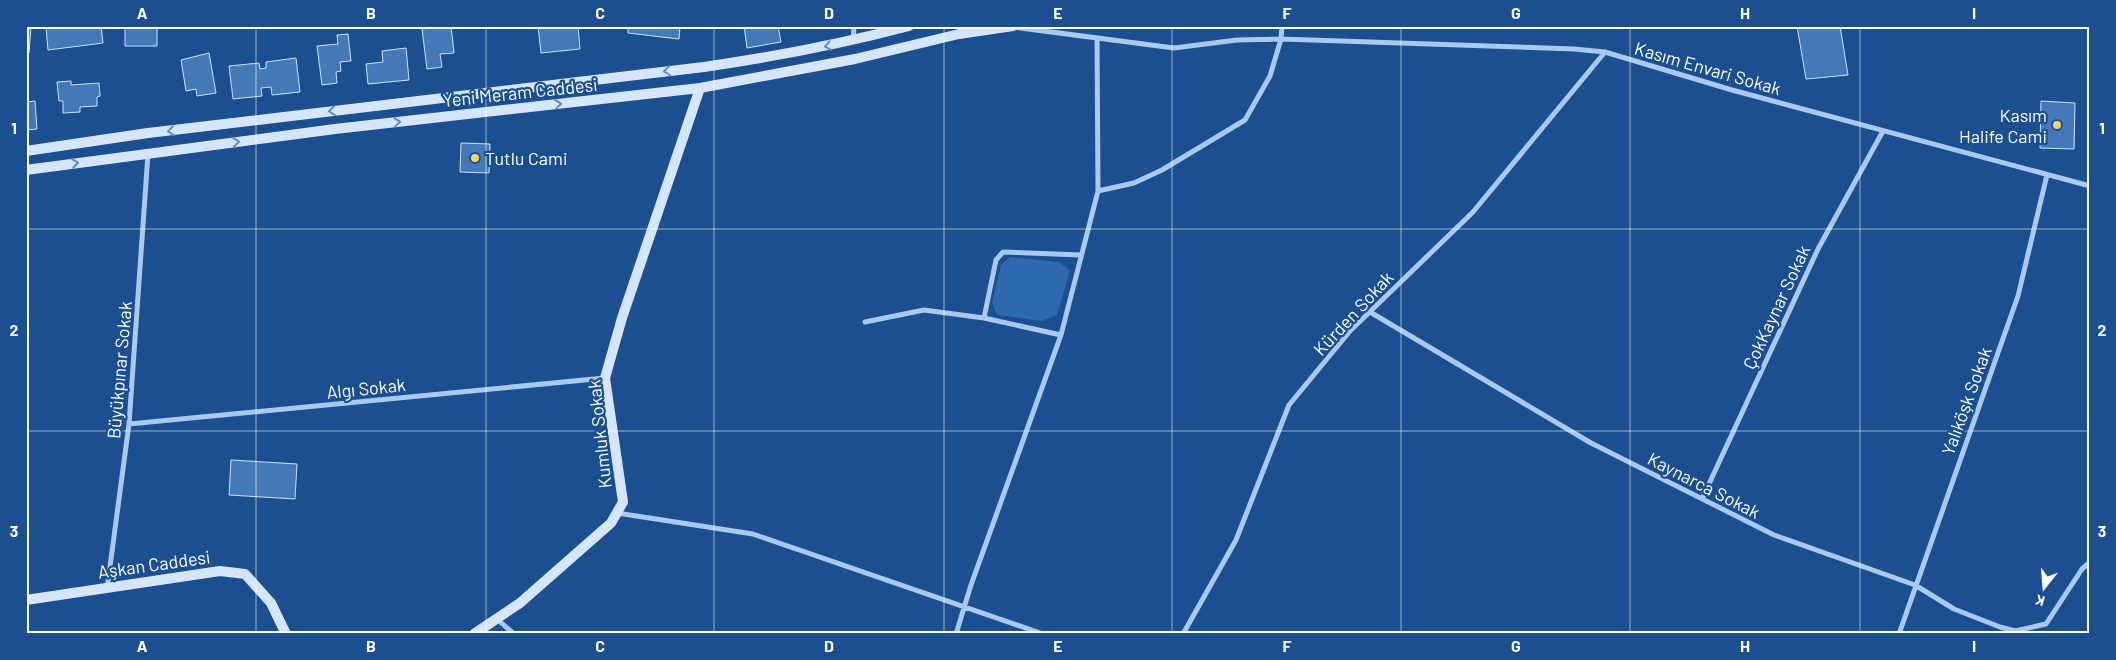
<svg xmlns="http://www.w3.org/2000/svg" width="2116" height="660" viewBox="0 0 2116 660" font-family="Barlow,sans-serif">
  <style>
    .green { fill: #2e69ad }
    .building { fill: #4478b7; stroke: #cfe3fa }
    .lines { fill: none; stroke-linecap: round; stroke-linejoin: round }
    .street { stroke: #a9c9ee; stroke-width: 5 }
    .secondary { stroke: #d6e6fa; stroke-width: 10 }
    .oneway { stroke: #668bba }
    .grid { fill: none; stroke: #fff; stroke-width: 1; stroke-opacity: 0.55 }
    .poi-dot { fill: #ffd166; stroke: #1b4f8f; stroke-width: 2 }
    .labels { text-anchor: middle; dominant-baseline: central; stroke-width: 4.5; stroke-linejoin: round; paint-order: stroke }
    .street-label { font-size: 18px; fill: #fff; stroke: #1b4f8f }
    .poi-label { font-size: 18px; fill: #fff; stroke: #1b4f8f; text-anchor: end }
    .neatline { fill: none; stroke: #fff; stroke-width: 2 }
    .grid-label { font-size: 16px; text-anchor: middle; font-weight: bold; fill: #fff }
  </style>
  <rect width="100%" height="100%" fill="#1b4f8f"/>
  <path class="green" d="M1010 257 1059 262 1070 271 1057 315 1042 321 997 315 992 303 1001 265Z"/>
  <path class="building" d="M26 26H31L29 53 26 52Z
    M63 26H101L103 43 48 50 46 28Z
    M125 26H157V46H125Z
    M451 26 454 53 440 54 442 67 427 69 422 29Z
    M538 26H578L580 49 541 53Z
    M628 26H680L679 39 628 33Z
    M744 26H778L781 42 747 48Z
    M1797 26H1840L1848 75 1806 79Z
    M348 34 351 61 340 62 341 71 336 72 337 83 322 85 317 46 338 44 337 35Z
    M406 48 409 80 368 84 366 64 383 62 382 51Z
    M209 53 216 93 197 96 196 89 186 91 181 60Z
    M296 58 300 92 272 95 271 87 261 88 262 96 233 99 229 66 259 63 260 69 266 68V62Z
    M71 81V85L99 83 100 96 97 97V106L80 107V112L63 113V101H59L57 82Z
    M35 101 37 129 26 130V102Z
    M2041 101 2075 103 2074 149 2040 148Z
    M461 143 490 144 489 173 460 172Z
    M231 460 297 464 295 499 229 495Z"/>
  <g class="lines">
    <path class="street" d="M1013 27 1174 48 1237 40 1281 39 1574 49 1605 52 1732 90 2090 186
      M853 40 854 26
      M1098 191 1134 183 1162 170 1245 120 1270 76 1281 39 1282 26
      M1370 312 1591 443 1774 535 1915 585 1954 609 2000 627 2015 631 2046 624 2082 569 2090 562
      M984 318 996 260 1003 252 1081 255
      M865 322 924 310 984 318 1061 335
      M129 424 605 378
      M1702 499 1818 249 1883 131
      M617 513 753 534 1043 634
      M107 589 129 424 148 154
      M497 619 514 634
      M956 634 971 585 1061 335 1098 191 1097 38
      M1183 634 1236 540 1289 405 1350 331 1473 212 1605 52
      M1899 634 2018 296 2047 175"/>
    <path class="secondary" d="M26 151 148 133 704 67C773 57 841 44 909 26
      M26 170 335 129 700 88 855 59 959 34 1013 26
      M26 600 220 571 245 574 271 603 286 634
      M474 634 520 603 611 523 623 502 605 378 622 318 700 88"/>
  </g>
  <defs><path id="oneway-chevron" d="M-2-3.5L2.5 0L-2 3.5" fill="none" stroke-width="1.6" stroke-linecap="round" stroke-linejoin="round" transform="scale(1.25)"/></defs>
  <g class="oneway">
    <use href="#oneway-chevron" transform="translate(828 46) rotate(169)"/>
    <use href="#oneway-chevron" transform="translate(667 71) rotate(173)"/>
    <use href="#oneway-chevron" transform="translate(558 104) rotate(-6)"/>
    <use href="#oneway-chevron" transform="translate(332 111) rotate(173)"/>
    <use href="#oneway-chevron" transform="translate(397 122) rotate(-6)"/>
    <use href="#oneway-chevron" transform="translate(171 131) rotate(173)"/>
    <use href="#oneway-chevron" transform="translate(236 142) rotate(-7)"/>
    <use href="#oneway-chevron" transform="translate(75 163) rotate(-8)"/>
  </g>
  <path class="grid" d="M256 26V634M486 26V634M714 26V634M944 26V634M1172 26V634M1401 26V634M1630 26V634M1860 26V634M26 229H2090M26 431H2090"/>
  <g class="poi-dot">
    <circle cx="2057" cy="125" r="5"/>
    <circle cx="475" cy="158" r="5"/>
  </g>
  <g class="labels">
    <g class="street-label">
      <text transform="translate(1708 68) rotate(16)">Kasım Envari Sokak</text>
      <text transform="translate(520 92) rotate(-6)">Yeni Meram Caddesi</text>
      <text transform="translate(1776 307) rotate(-65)">ÇokKaynar Sokak</text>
      <text transform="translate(1353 313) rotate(-47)">Kürden Sokak</text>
      <text transform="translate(119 370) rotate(-85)">Büyükpınar Sokak</text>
      <text transform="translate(366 388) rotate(-6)">Algı Sokak</text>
      <text transform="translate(1966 401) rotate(-70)">Yalıköşk Sokak</text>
      <text transform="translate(599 434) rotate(-96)">Kumluk Sokak</text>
      <text transform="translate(1704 485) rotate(27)">Kaynarca Sokak</text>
      <text transform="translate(154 564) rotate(-8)">Aşkan Caddesi</text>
    </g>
    <g class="poi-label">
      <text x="2047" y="115">Kasım<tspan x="2047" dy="21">Halife Cami</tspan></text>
      <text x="485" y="158" text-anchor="start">Tutlu Cami</text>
    </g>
  </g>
  <rect width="2116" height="660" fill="none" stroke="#1b4f8f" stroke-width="55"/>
  <g transform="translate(2044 588) rotate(197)" stroke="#1b4f8f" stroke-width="4" paint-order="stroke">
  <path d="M0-4L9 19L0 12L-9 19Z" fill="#ffffff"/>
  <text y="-8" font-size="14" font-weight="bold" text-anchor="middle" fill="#ffffff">K</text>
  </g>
  <rect x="28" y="28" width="2060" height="604" class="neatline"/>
  <g class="grid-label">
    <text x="142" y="19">A</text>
    <text x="371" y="19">B</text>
    <text x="600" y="19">C</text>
    <text x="829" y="19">D</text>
    <text x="1058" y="19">E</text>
    <text x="1287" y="19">F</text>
    <text x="1516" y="19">G</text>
    <text x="1745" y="19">H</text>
    <text x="1974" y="19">I</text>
    <text x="14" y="134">1</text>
    <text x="2102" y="134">1</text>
    <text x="14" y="336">2</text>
    <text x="2102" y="336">2</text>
    <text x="14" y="537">3</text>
    <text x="2102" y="537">3</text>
    <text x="142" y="652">A</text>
    <text x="371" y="652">B</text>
    <text x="600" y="652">C</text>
    <text x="829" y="652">D</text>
    <text x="1058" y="652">E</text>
    <text x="1287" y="652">F</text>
    <text x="1516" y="652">G</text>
    <text x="1745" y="652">H</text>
    <text x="1974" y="652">I</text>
  </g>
</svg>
